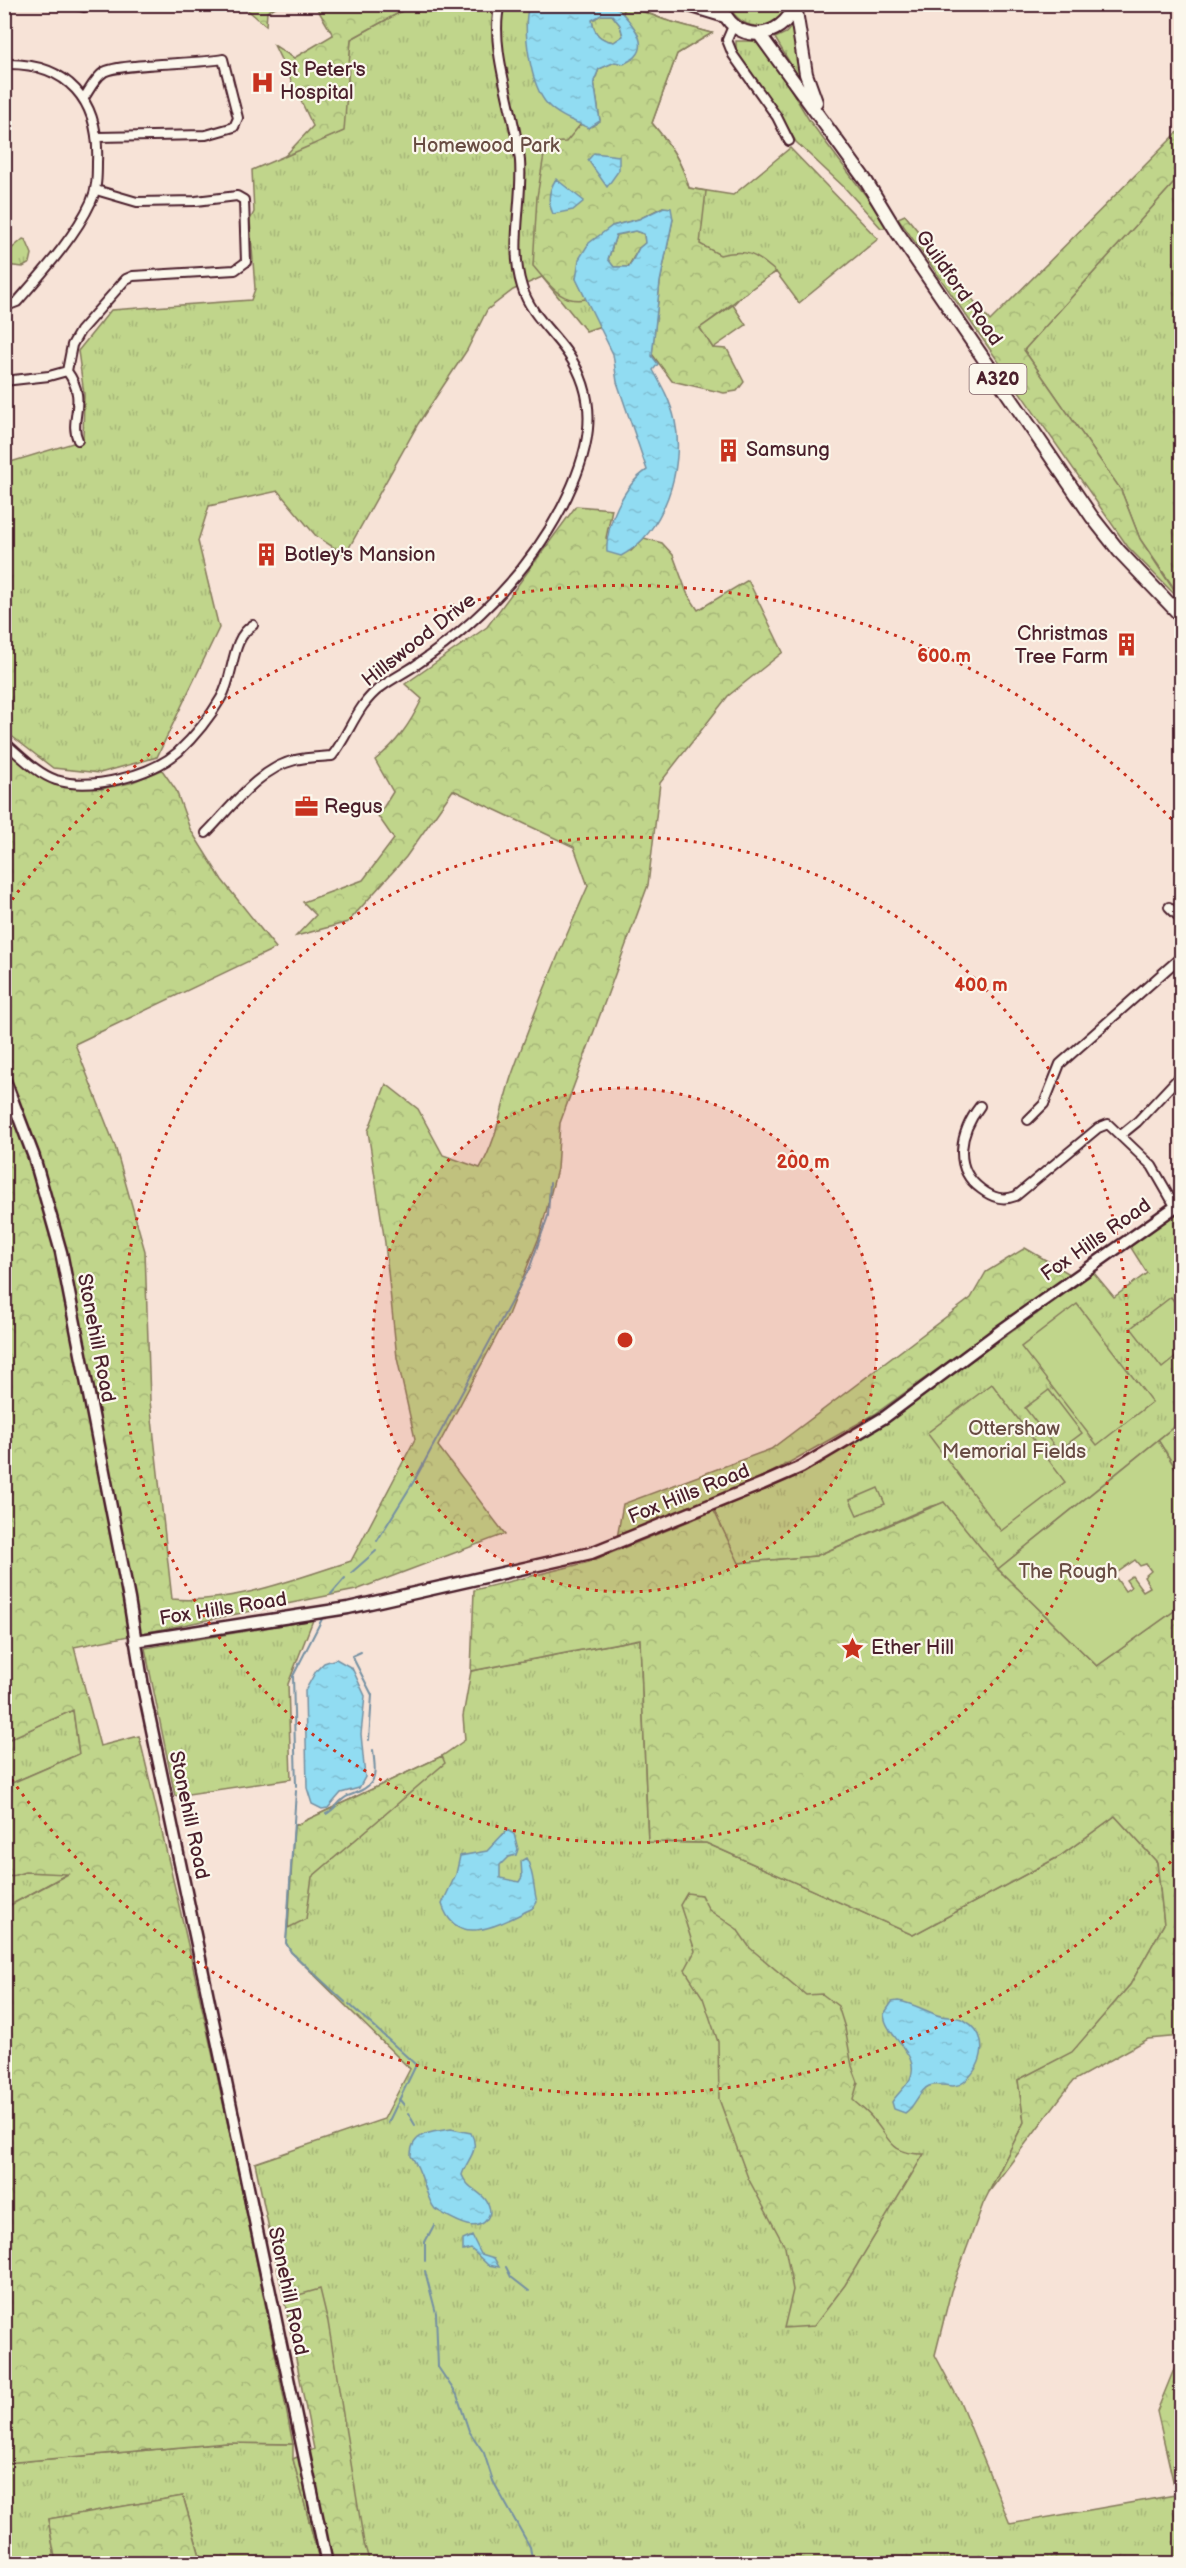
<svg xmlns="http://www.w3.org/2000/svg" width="1186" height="2568" viewBox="0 0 1186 2568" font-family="'Balsamiq Sans',sans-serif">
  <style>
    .grass { fill: url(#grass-tufts); stroke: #857a5b; stroke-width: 1.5 }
    .forest { fill: url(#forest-crowns); stroke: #857a5b; stroke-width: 1.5 }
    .garden { fill: #c0d58b; stroke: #857a5b; stroke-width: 1.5; fill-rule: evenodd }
    .water { fill: url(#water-ripples); stroke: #7590a2; stroke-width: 1.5; fill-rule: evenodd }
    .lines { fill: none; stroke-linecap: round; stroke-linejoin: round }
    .stream { stroke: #7590a2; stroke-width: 2 }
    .street-casing { stroke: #4a1f2b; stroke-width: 12 }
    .secondary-casing { stroke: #4a1f2b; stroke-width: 15 }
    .primary-casing { stroke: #4a1f2b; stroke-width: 16 }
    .street { stroke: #fbf7ec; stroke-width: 8 }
    .secondary { stroke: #fbf7ec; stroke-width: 10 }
    .primary { stroke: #fbf7ec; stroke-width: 12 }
    .ring { fill: none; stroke: #c8321e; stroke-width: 3; stroke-dasharray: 3 6 }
    .labels { text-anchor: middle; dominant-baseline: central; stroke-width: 4.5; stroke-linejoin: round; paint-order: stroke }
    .shield { fill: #fbf7ec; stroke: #7f6065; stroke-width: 1.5 }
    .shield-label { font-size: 18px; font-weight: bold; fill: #4a1f2b }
    .poi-label { font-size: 20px; fill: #4a1f2b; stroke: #fbf7ec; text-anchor: start }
    .park-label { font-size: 20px; fill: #684c43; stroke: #fbf7ec }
    .street-label { font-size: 20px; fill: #4a1f2b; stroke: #fbf7ec }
    .centre { fill: #c8321e; stroke: #fbf7ec; stroke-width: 3 }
    .ring-label { font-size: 18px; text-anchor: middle; font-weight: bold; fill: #c8321e; stroke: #fbf7ec; stroke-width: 4.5; stroke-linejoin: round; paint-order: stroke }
  </style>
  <defs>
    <pattern id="grass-tufts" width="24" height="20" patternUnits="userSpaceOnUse" patternTransform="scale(1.5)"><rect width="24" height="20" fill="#c0d58b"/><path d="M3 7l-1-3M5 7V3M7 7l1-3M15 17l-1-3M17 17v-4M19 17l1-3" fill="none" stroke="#a6b678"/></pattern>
    <pattern id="forest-crowns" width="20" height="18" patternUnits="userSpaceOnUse" patternTransform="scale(1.5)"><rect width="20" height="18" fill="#c0d58b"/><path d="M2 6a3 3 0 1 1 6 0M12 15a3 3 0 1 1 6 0" fill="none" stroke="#a6b678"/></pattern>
    <pattern id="water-ripples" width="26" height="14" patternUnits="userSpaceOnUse" patternTransform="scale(1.5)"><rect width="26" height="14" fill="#91dcf2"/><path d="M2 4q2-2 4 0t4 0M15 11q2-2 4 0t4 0" fill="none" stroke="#7fbcd0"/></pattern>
  </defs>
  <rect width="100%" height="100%" fill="#f7e3d7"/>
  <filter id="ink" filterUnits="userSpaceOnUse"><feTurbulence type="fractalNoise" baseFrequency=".0167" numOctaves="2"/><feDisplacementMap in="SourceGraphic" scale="12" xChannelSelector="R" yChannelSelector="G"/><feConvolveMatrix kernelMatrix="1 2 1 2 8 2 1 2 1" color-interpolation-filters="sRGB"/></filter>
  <g filter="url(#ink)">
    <path class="grass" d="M413 5H628L665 20 712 33 677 54 652 123C669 143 682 162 689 188L733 195 790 148 878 239 799 303 776 272 750 287 733 305 652 354 657 307 586 331 542 277 513 290 487 310 467 350 418 424 345 555 316 536 278 491 209 506 198 541 219 628 157 757 100 773 53 768 5 731 4 464 83 440 84 394 78 351 111 310 251 300 255 289 250 220 254 212 252 170 343 131 351 39Z
      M729 5H788C778 34 740 33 729 5Z
      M793 25 802 77 800 80 775 38 786 33Z
      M736 41H754L766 48 809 120 890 228H881L844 187 796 142 779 113 742 62 736 50Z
      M1181 175V598L1140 539 1121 490 1024 350Z
      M23 239 26 240 32 254 30 263 23 267 5 265V250L9 251Z
      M1181 1208V1421L998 1569 944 1503 929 1507 816 1556 738 1563 714 1511 799 1472 869 1434 1094 1273 1114 1297 1147 1273 1128 1243Z
      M313 1620 288 1684 291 1779 175 1796 145 1648Z
      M640 1639 648 1842 706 1843 913 1935 1060 1856 1115 1816 1157 1862 1164 1924 1130 1985 1072 2053 1018 2080 1024 2122 983 2204 951 2291 935 2355 961 2404 1010 2524 1181 2494V2563H347L295 2310 284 2299 255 2163 384 2119 410 2069 291 1952 286 1943 294 1826 442 1756 465 1740 463 1716 471 1671Z
      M73 1710 79 1754 5 1786 4 1741Z
      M25 1872 69 1873 5 1908 4 1878Z
      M226 2443 293 2444V2459L320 2563H202L183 2496 48 2519 56 2563 5 2564V2463Z"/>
    <path class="forest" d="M242 5H279L267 12 266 26Z
      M315 5H413L351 39 344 131 284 157 313 126 274 45 294 58 333 35Z
      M625 5 665 20 712 33 677 54 652 123C669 143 682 162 689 188L706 191 700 244 720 255C748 249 753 253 776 272 749 288 726 310 700 328L713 348 727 349 744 382 737 391 724 393 672 381 652 354 660 282 673 219 663 207 639 219 612 226 576 278 586 299C560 304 549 284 533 266L537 197 546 143 566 142 581 124 589 128 600 121 594 81 599 69 615 62 636 31 623 14Z
      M601 15H612L620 25 623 36 614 42C600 40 594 34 592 20Z
      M1181 129V175L1024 350 1121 490 1140 539 1181 601 1128 547 898 218 905 215 990 321Z
      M635 231 644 234 645 243 639 248 628 267H614L608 260 616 235Z
      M576 506 612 509 606 538 631 551 644 538 662 543 673 555 687 593 698 610 748 580 783 652 728 696 660 783 648 885 560 1123 557 1169 540 1235 508 1315 438 1446 505 1534 356 1590 74 1647 100 1746 139 1736C196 1971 247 2207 293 2444L226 2443 5 2463V1908L68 1874 25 1872 5 1878V1786L79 1754 73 1710 5 1741 4 1287H8L4 1279 5 750 55 785 101 789 130 783 162 770 176 790 190 829 222 880 276 948 75 1044 115 1146 145 1251 150 1401 172 1599C232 1604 295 1579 351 1561L415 1439 397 1358 385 1243 368 1131 386 1084 418 1109 443 1155 480 1168C497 1140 501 1108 511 1077 534 1012 560 949 588 886L574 847 453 790 406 857 348 922 296 936 316 915 303 902 363 880 394 839 378 816 393 792 375 760C397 743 410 724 422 699L405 684 487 627Z
      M1025 1248 1070 1274 875 1414 769 1474 617 1538 623 1504 771 1449 971 1298 986 1272Z
      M1181 1421V1477L1158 1440Z
      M944 1502 998 1569 1097 1666 1181 1606V2036L1148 2039 1073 2081 989 2192 1024 2122 1018 2080 1072 2052 1130 1985 1164 1924 1157 1862 1115 1816 1060 1856 913 1935 706 1843 648 1842 640 1639 471 1671 474 1590 589 1562 714 1511 739 1563 816 1556Z
      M442 1756 445 1763 312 1877 306 1919 288 1928 294 1826Z
      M687 1893 701 1895 709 1910 737 1929 750 1948 806 1995 822 1994 838 2006 845 2028 852 2066 858 2082 853 2100C859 2106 868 2112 873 2119 891 2140 890 2154 924 2154L845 2285 814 2326 784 2328 793 2290 785 2247 748 2178 719 2099 718 2042 703 1998 685 1970 695 1951 680 1905Z
      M320 2289 328 2322 364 2543 370 2563H320L293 2459 314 2449 284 2299Z
      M1181 2352 1182 2494H1176L1157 2411Z
      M183 2496 202 2563H56L48 2519Z"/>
    <path class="garden" d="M733 305 746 325 713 348 700 328Z
      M1171 1297 1181 1311V1353L1162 1368 1131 1328Z
      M1077 1304 1152 1402 1097 1445 1021 1347Z
      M992 1384 1065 1482 1001 1531 927 1433Z
      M1049 1390 1082 1433 1058 1451 1025 1408Z
      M1158 1440 1181 1477V1606L1097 1666 998 1569ZM1135 1560 1140 1566 1146 1564 1151 1571 1144 1577 1150 1587 1143 1591 1132 1576 1126 1580 1131 1587 1125 1591 1114 1575Z
      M878 1488 885 1504 857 1515 850 1500Z"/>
    <path class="water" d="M612 4C624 14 651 40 636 56 634 59 628 61 624 64L615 62 599 69 594 81 600 121 589 128C576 122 558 116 548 105 530 86 522 29 529 5ZM601 15H612L620 25 623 36 614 42C600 40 594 34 592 20Z
      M594 153 619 156V170L607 187 588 160Z
      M556 179 584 201 573 210 553 214C547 202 548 191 556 179Z
      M664 207 671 208 673 219 660 282 652 356 658 364 653 370C662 386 671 402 675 421 685 467 664 534 621 556L607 552C605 525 624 485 647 470L617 382 613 354 576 279 579 259 589 243 612 226 639 219ZM635 231 644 234 645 243 639 248 629 267H614L608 259 616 235Z
      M336 1659 352 1668 365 1696 361 1734 365 1777 359 1788 341 1793 328 1808 322 1809 312 1804 307 1788 305 1691 316 1671 324 1663Z
      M507 1830 514 1834 518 1849 516 1855 508 1857 500 1865V1878L519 1882 522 1877 521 1861 526 1858C534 1870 533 1888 537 1902 533 1910 530 1909 523 1913 495 1927 455 1947 442 1904L456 1874 460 1856 487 1851Z
      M898 2001C912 2003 924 2010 937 2015 945 2018 956 2016 964 2020 991 2035 984 2065 964 2082 953 2091 942 2081 929 2086 918 2091 916 2106 905 2113L894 2109 892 2102C897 2094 905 2088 910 2079 922 2054 885 2037 884 2014L892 2002Z
      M451 2129 471 2133C481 2151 466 2160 462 2175 468 2192 489 2192 490 2212 482 2240 451 2218 435 2209 425 2198 424 2172 411 2156 410 2133 433 2131 451 2129Z
      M472 2236 481 2254 494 2258 499 2267 488 2265 471 2249 463 2251V2240Z"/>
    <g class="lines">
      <path class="stream" d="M377 1541 414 1481 530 1267 548 1216 550 1183
        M351 1573 376 1551
        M331 1594 345 1578
        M361 1652 352 1656 372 1695 369 1740
        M296 1786 293 1676 322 1619
        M296 1791 286 1943 291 1952 345 2002
        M326 1814C335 1810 340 1799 348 1796 376 1785 377 1781 373 1750
        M349 2004 416 2065 388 2123
        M399 2099 404 2105
        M408 2113 415 2125
        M425 2261V2242L434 2225
        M506 2267 511 2277 529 2291
        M425 2271 436 2313 438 2367 457 2395 469 2431 484 2453 493 2481 530 2547 533 2564"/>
      <defs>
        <path id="street" d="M72 4 84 7 88 4
          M733 26 727 40 733 55 777 117 789 141
          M4 64C68 62 100 101 97 162 97 176 97 189 91 202 75 237 42 273 17 302L4 307
          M84 98C90 89 95 78 104 72 118 63 199 64 223 59L238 118 234 127 206 135 98 137
          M67 371C89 401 68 419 78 440
          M4 381 49 376 67 371 72 345 80 331 126 279 133 276 235 270 246 262 244 200 237 196 196 201 137 202 96 190
          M4 742C20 755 36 773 56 780 91 791 150 776 178 752 194 737 210 717 221 698 235 675 230 639 253 625
          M206 833C231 808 258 769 295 760 306 757 320 757 332 756 349 735 357 704 381 687 392 679 404 673 416 665 475 625 528 572 562 507 588 456 603 404 568 354 553 332 530 314 522 287 509 246 523 203 520 161 516 116 488 47 500 4
          M1169 907 1182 920
          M980 1106C960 1132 952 1168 981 1189 993 1198 1003 1201 1016 1196L1098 1128 1108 1124 1152 1166 1175 1206
          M1028 1120 1044 1104 1060 1064 1182 956
          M1121 1135 1137 1122 1182 1074"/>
        <path id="secondary" d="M4 1078 34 1157 61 1252 129 1599 143 1687 327 2564
          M135 1641 348 1608 591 1553 762 1484 801 1467 885 1417 1003 1329 1182 1202"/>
        <path id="primary" d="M685 4 725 16
          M721 4C731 45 783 42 795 4
          M795 5 806 74 816 102
          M760 35 866 181 897 232 1092 517 1119 551 1182 617"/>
      </defs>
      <use href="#street" class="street-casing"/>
      <use href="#secondary" class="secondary-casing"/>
      <use href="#primary" class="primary-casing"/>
      <use href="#street" class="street"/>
      <use href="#secondary" class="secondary"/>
      <use href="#primary" class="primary"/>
    </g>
  </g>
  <circle cx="625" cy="1340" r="252" fill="#c8321e" fill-opacity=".12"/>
  <g class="ring">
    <circle cx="625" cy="1340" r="252"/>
    <circle cx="625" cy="1340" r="503"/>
    <path d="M1177 1855A755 755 0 0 1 7 1773M7 907A755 755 0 0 1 1177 825"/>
  </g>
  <defs>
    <symbol id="hospital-bare" viewBox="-9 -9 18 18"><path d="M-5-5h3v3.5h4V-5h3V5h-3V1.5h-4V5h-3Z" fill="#c8321e" stroke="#fbf7ec" stroke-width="2.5" paint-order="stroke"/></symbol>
    <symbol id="building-bare" viewBox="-9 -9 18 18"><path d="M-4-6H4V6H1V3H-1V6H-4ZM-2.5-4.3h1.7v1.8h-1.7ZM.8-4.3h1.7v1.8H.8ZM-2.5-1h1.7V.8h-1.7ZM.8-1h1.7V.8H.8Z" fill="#c8321e" stroke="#fbf7ec" stroke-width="2.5" paint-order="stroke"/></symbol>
    <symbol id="office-bare" viewBox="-9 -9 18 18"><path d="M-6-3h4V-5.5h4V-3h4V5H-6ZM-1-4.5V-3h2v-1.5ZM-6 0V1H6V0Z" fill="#c8321e" stroke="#fbf7ec" stroke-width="2.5" paint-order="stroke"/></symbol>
    <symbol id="sight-bare" viewBox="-9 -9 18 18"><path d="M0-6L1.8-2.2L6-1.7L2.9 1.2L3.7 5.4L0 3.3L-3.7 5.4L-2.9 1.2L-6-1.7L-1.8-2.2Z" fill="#c8321e" stroke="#fbf7ec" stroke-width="2.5" paint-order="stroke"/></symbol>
  </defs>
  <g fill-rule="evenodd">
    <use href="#hospital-bare" x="246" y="66" width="33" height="33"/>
    <use href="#building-bare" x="712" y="434" width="33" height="33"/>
    <use href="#building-bare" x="250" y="538" width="33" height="33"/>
    <use href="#building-bare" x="1110" y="628" width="33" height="33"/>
    <use href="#office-bare" x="290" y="790" width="33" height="33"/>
    <use href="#sight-bare" x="836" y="1632" width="33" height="33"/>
  </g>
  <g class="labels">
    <rect class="shield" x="969.5" y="364" width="57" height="30" rx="4.5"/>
    <g class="shield-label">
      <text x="998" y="379">A320</text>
    </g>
    <g class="poi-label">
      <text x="280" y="70">St Peter's<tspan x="280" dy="23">Hospital</tspan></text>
      <text x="746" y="450">Samsung</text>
      <text x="284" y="555">Botley's Mansion</text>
      <text x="1108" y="634" text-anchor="end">Christmas<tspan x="1108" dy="23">Tree Farm</tspan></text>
      <text x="324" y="807">Regus</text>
      <text x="871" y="1648">Ether Hill</text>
    </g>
    <g class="park-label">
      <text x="486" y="146">Homewood Park</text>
      <text x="1014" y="1429">Ottershaw<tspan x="1014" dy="23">Memorial Fields</tspan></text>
      <text x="1068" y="1572">The Rough</text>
    </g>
    <g class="street-label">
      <text transform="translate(959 288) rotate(55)">Guildford Road</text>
      <text transform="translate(419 640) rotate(-38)">Hillswood Drive</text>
      <text transform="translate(1096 1240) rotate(-35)">Fox Hills Road</text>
      <text transform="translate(96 1338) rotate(79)">Stonehill Road</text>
      <text transform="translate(689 1494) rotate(-22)">Fox Hills Road</text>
      <text transform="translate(223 1609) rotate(-9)">Fox Hills Road</text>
      <text transform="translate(189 1815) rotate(78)">Stonehill Road</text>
      <text transform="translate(288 2291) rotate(78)">Stonehill Road</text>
    </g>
  </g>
  <circle cx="625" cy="1340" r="9" class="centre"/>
  <g class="ring-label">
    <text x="944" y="662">600 m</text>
    <text x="981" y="991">400 m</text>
    <text x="803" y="1168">200 m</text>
  </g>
  <rect width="1186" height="2568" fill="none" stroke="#fbf7ec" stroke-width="24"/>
  <rect x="12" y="12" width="1162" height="2544" fill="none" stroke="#4a1f2b" stroke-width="2" filter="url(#ink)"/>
</svg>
